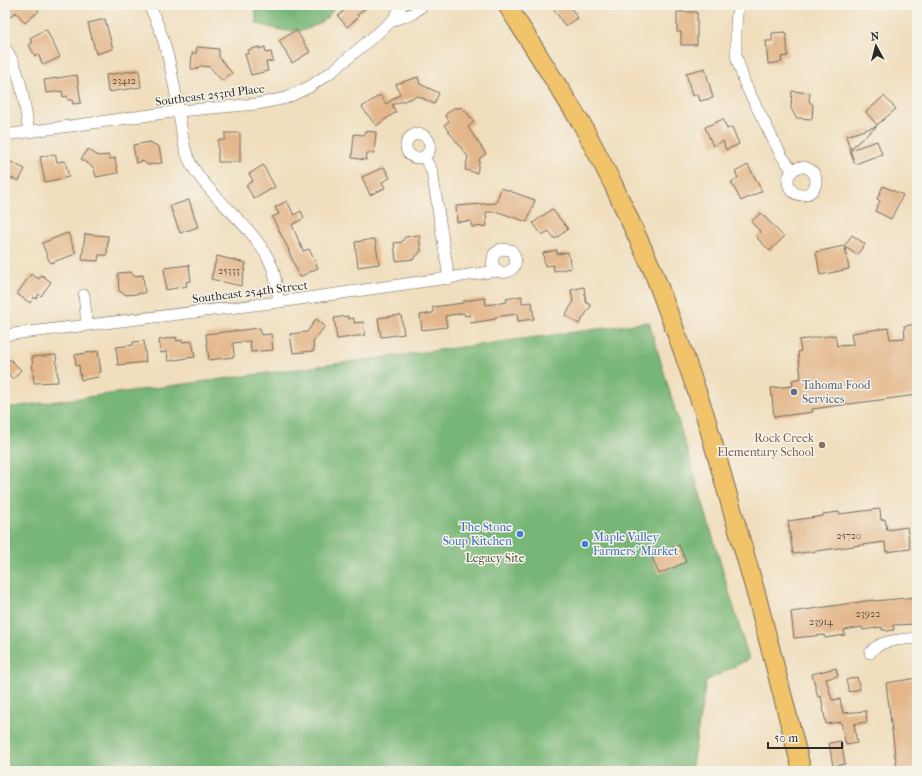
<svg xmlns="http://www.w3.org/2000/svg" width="922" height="776" viewBox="0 0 922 776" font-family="'IM FELL French Canon',serif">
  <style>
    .forest { fill: #78b677; stroke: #527051 }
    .building { fill: #e3b78b }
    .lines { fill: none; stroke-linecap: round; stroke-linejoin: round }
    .minor-casing { stroke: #706a5e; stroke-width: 12 }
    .primary-casing { stroke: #706a5e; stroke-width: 20 }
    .minor { stroke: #fff; stroke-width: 11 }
    .primary { stroke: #f1c36a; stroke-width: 18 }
    .service-dot { fill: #5c6f8a; stroke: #f7f3e8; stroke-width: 1.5 }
    .education-dot { fill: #8d6e63; stroke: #f7f3e8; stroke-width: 1.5 }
    .shop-dot { fill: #3f7fe0; stroke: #f7f3e8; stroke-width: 1.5 }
    .labels { text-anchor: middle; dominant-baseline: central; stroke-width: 3; stroke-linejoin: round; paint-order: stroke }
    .number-label { font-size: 10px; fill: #594e43 }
    .street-label { font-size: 12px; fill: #2b2b2b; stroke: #f7f3e8 }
    .service-label { font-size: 12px; fill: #4e5e75; stroke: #f7f3e8; text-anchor: start }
    .education-label { font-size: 12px; fill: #785e54; stroke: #f7f3e8; text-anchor: end }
    .shop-label { font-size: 12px; fill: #366cbe; stroke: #f7f3e8; text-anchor: end }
    .park-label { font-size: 12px; fill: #465643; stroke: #f7f3e8 }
  </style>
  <rect width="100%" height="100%" fill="#f7f3e8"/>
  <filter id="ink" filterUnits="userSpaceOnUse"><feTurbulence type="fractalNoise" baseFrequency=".025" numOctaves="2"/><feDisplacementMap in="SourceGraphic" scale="8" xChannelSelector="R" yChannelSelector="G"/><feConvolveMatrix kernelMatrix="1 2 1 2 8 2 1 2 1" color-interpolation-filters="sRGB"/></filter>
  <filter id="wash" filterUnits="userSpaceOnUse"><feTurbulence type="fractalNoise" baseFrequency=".012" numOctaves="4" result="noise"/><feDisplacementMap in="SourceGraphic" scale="16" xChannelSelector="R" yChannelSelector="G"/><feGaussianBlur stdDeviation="0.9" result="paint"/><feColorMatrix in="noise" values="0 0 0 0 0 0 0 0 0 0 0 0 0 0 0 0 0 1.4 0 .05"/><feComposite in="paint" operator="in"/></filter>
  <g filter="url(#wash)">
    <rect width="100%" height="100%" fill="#f0debd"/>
    <path class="forest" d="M255 5H337C333 10 329 16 324 20 300 38 282 31 256 23Z
      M649 322 749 659 706 681 691 771H5V408Z"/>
    <g id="blocks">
      <path class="building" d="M5 5H34L39 11 25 23 16 12 9 18 5 13Z
        M338 5H369L357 15 359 17 347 27 338 16 343 12Z
        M551 5H569L578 18 565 26Z
        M677 12H697V45H681V32H677Z
        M105 19 113 49 96 54 88 23Z
        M46 29 60 57 43 65 38 54 35 56 29 45 32 43 30 38Z
        M296 30 310 52 292 63 279 41Z
        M786 32 788 56 781 57 782 62 768 64 766 41H772V33Z
        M197 47 219 49V57L232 73 222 81 210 67 200 66 197 69H191L192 53H196Z
        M259 47V49L265 47 266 53 271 52 273 61 266 62 268 71 251 75 245 54 249 53 248 50Z
        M705 68 713 98 700 101 698 94 692 96 686 73Z
        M139 70 141 87 108 92 106 75Z
        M77 75 81 103 73 104 72 100H68L67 96 63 97 62 91 46 93 44 80Z
        M418 77 420 84 439 93 434 104 418 96 392 105 396 112 376 126 362 107 380 95 386 104 400 94 396 84Z
        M792 91 810 93 809 101 813 105 812 119 796 118 791 108Z
        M884 96 896 109 877 125 866 112Z
        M455 107 457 109 461 107 464 111 465 110 474 122 468 127 486 154 480 158 477 173 465 170 468 157 444 125 449 121 445 115Z
        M723 119 727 129 732 127 739 144 726 150 723 141 713 146 705 127Z
        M877 126 850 149 846 136Z
        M365 131 376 132 374 153H367L366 160 352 158 354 134 364 135Z
        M225 133H240V162H218V140H225Z
        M877 141 882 154 855 164 850 150Z
        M150 142 159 147 162 163 148 165 143 161 136 163 133 145Z
        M88 149 98 156 109 155V159L115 158 118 173 96 177 94 168 81 159Z
        M55 154 57 162 65 161 69 177 45 182 40 157Z
        M5 159 25 169 19 181 11 178 5 190Z
        M263 165 275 187 254 199 246 185 253 181 249 174Z
        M748 165 762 191 741 201 731 182 738 178 735 172Z
        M384 167 390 178 382 182 385 188 370 195 362 177Z
        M883 186 903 195 891 219 875 211 880 201 877 199Z
        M501 188 535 200 527 222 498 212H486L487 226 472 227 471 221 457 222 456 206 496 203Z
        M189 200 198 227 180 233 170 206Z
        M287 201 294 215 301 211 304 218 292 225 303 251 309 249 318 268 300 277 288 250H289L272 217 279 214 275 207Z
        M552 209 568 229 555 239 549 231 542 235 533 223Z
        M761 213 784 237 770 251 756 237 761 232 751 222Z
        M68 233 76 254 50 263 42 243Z
        M85 234 108 236 107 255H99L98 261 82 260Z
        M419 235 421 251 414 259 396 261 394 243 402 242 405 237Z
        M852 235 865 244 857 255 845 247 849 269 820 275 816 252 844 246Z
        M375 239 379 264 358 267 355 242Z
        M557 250V254L568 252 571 268 554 271 553 265 545 266 543 253Z
        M217 256 246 263 241 286 211 279Z
        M189 265 191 281 186 282 187 286 166 290 164 268Z
        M131 272 134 276 143 275 145 293 127 295 119 291 118 273Z
        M31 274 39 279 42 275 51 282 41 296 39 294 36 299 34 297 30 303 17 294Z
        M584 287 586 302 591 306 579 324 565 315 573 303 571 290Z
        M522 296V303L532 302 534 319 518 321 517 314 495 317 496 319 471 323 470 315 465 316 464 313 445 316 447 327 422 330 420 315 433 313V307L463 303V301L485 298 486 305 507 302 506 299Z
        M401 315 404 334 381 337 378 318Z
        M348 316V319L354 318V323L363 322 365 335 337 339 334 318Z
        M316 319 325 326 313 342 314 351 293 353 290 334 307 332Z
        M917 324V395L812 409 813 412 774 417 771 388 793 386 792 380 801 378 798 352 801 351 799 340 835 335 837 346 853 345 851 333 888 328 890 339 905 338 904 326Z
        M260 328 261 335 271 334 273 350 251 352 250 341 233 343 234 357 209 360 206 334Z
        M176 337 177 341 182 340V342L192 341 195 357 168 361 167 352 161 353 159 340Z
        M144 341 146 362 118 365 116 347 133 345V342Z
        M98 351 101 372H98L99 377 81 380 79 365 76 366 75 355Z
        M56 355 58 382 34 383 32 357Z
        M10 359 21 370 13 379 5 371V365Z
        M880 509 881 520 885 519 887 530 907 527 910 549 886 552 885 542 793 554 788 521 823 516V514L839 512V514Z
        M679 545 686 562 659 574 652 557Z
        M917 597V624L893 625 894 630 887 631 886 630H882V627L863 630 862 627 844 630 845 635 825 638 824 635 794 638 791 612 873 600 874 601Z
        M836 668 838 676 826 679 832 700 840 699 843 713 866 711 867 722 854 724 857 743 846 745 841 722 826 724 821 696 818 697 812 674Z
        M857 677 860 689 849 692 846 680Z
        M917 678V768L897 770 886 683Z
        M841 741 845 764 833 766 829 743Z"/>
    </g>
  </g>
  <g filter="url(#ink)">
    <use href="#blocks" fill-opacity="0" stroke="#706a5e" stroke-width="1"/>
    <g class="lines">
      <defs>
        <path id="minor" d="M149 5C166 38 172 72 178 107 182 128 182 151 194 169 217 205 257 228 273 269 276 279 277 291 279 302
          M738 5 736 25V56L745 84 781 155 793 171
          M393 20 412 14 423 5
          M5 48C22 72 24 103 29 132
          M406 146a12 12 0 1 1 24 0a12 12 0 1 1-24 0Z
          M5 135 179 111 257 104 286 98 309 87 334 70 393 20 402 5
          M424 157 432 171 449 279
          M788 181a14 14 0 1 1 28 0a14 14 0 1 1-28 0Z
          M84 295 87 325
          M5 335 279 302 497 271C512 277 522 262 511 250L501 249 494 254 492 263 497 271
          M870 653C880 639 901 640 917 638"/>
        <path id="primary" d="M507 5 583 126 613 184 653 271 681 346 705 415 757 597 802 771"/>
      </defs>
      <use href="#minor" class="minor-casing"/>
      <use href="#primary" class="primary-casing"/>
      <use href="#minor" class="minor"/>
      <use href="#primary" class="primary"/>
    </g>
  </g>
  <circle class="service-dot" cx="794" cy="392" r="4"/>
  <circle class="education-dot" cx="822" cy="445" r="4"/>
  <g class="shop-dot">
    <circle cx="520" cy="534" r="4"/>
    <circle cx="585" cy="544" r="4"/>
  </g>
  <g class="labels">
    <g class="number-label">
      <text x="124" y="81">23412</text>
      <text x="229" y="271">25333</text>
      <text x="849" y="536">25720</text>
      <text x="868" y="614">23922</text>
      <text x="821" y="622">23914</text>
    </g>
    <g class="street-label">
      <text transform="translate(210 95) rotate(-7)">Southeast 253rd Place</text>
      <text transform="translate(250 292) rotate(-7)">Southeast 254th Street</text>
    </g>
    <g class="service-label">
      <text x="802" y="385">Tahoma Food<tspan x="802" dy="14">Services</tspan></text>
    </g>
    <g class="education-label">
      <text x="814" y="438">Rock Creek<tspan x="814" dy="14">Elementary School</tspan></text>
    </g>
    <g class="shop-label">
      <text x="512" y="527">The Stone<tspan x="512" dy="14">Soup Kitchen</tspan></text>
      <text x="593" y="537" text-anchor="start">Maple Valley<tspan x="593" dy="14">Farmers' Market</tspan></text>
    </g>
    <g class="park-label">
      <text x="495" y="558">Legacy Site</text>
    </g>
  </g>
  <rect width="922" height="776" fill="none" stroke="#f7f3e8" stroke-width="20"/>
  <g transform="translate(876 46) rotate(353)" stroke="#f7f3e8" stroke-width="3" paint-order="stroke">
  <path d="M0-3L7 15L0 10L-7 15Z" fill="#2b2b2b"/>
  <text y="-6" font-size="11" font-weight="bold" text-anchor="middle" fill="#2b2b2b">N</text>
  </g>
  <path d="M768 742v6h74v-6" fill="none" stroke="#2b2b2b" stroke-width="2"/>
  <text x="774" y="742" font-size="12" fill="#2b2b2b" stroke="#f7f3e8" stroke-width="3" paint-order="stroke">50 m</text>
</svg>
